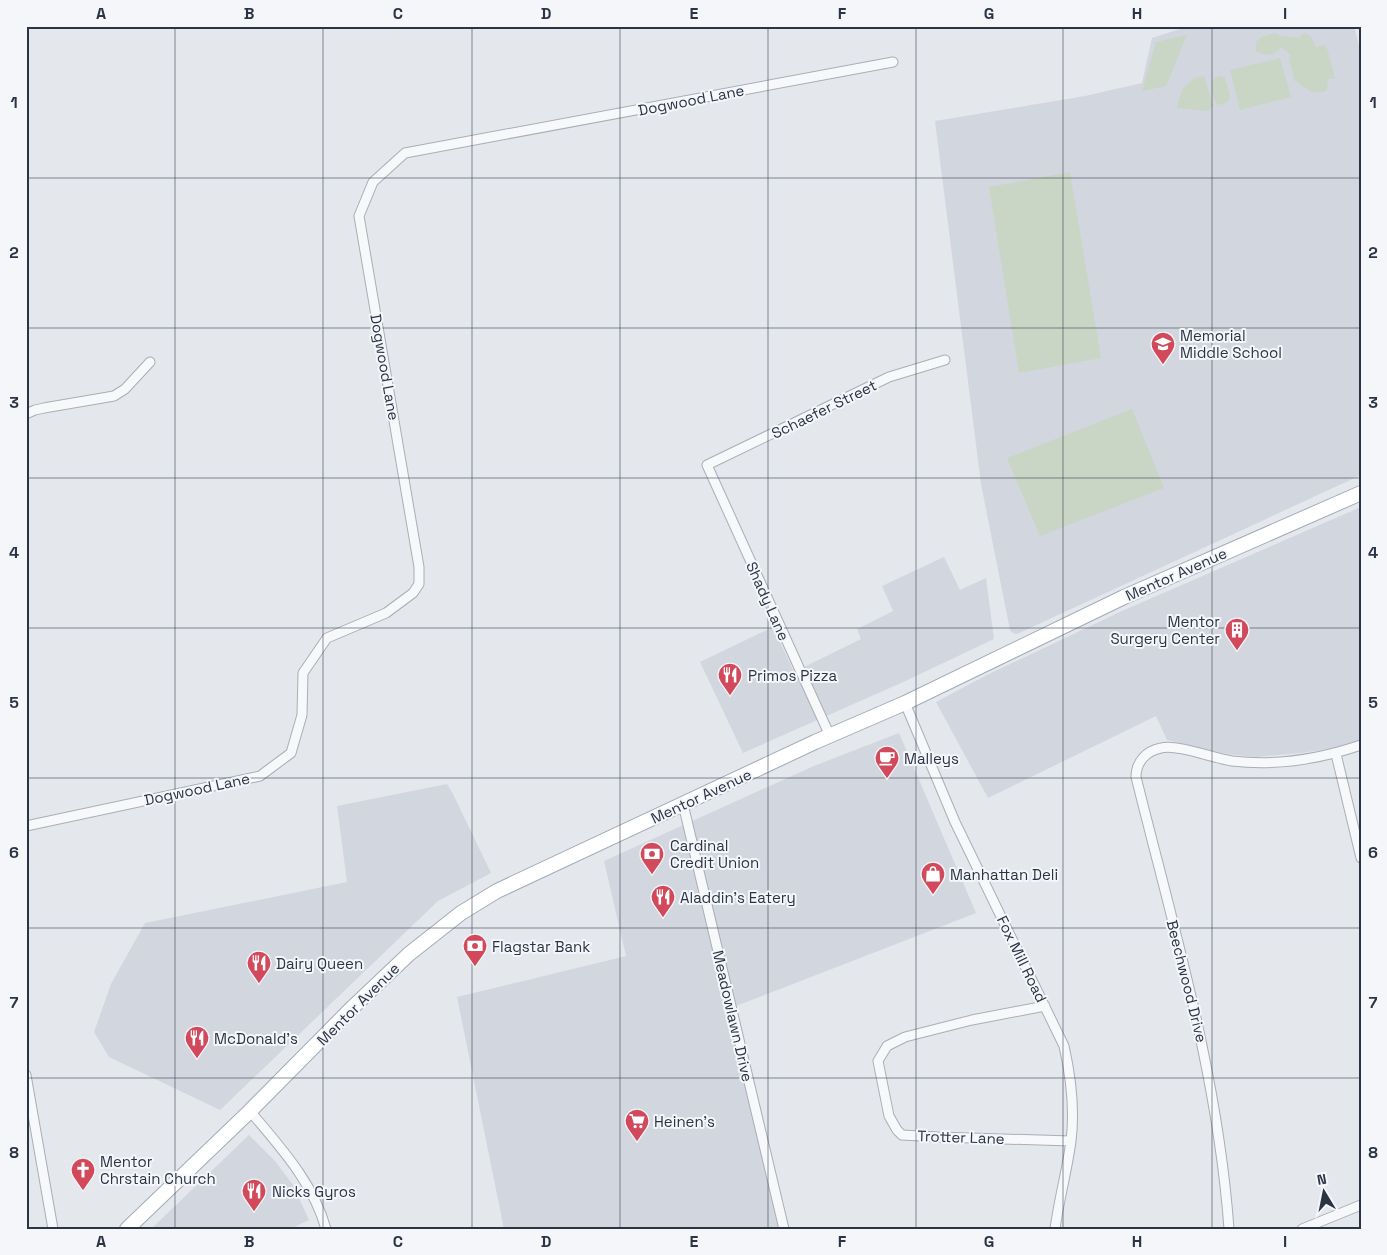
<svg xmlns="http://www.w3.org/2000/svg" width="1387" height="1255" viewBox="0 0 1387 1255" font-family="'Space Grotesk',sans-serif">
  <style>
    .built { fill: #d2d6de }
    .green { fill: #c9d6c5 }
    .lines { fill: none; stroke-linecap: round; stroke-linejoin: round }
    .minor-casing { stroke: #a9aeb7; stroke-width: 11 }
    .primary-casing { stroke: #a3abb8; stroke-width: 16 }
    .minor { stroke: #f7f8fa; stroke-width: 9 }
    .primary { stroke: #fff; stroke-width: 14 }
    .grid { fill: none; stroke: #2b3445; stroke-width: 1; stroke-opacity: 0.55 }
    .labels { text-anchor: middle; dominant-baseline: central; stroke-width: 4; stroke-linejoin: round; paint-order: stroke }
    .street-label { font-size: 15px; fill: #2b3445; stroke: #f4f6f9 }
    .poi-label { font-size: 15px; fill: #2b3445; stroke: #f4f6f9; text-anchor: start }
    .neatline { fill: none; stroke: #2b3445; stroke-width: 2 }
    .grid-label { font-size: 16px; text-anchor: middle; font-weight: bold; fill: #2b3445 }
  </style>
  <rect width="100%" height="100%" fill="#e4e7ec"/>
  <path class="built" d="M1182 26H1354L1361 54V475L1017 634 1013 633 1010 630 981 484 935 121 1085 96 1142 83 1152 38 1183 28Z
    M1361 507V741L1336 748 1301 753 1256 757 1227 754 1167 740 1156 716 988 798 936 702 987 675 1122 611Z
    M944 557 960 590 986 578 994 639 901 683 743 753 700 662 773 627 794 672 861 639 857 629 893 611 882 586Z
    M899 733 976 913 736 1006 787 1223 773 1229H504L457 997 626 956 604 861 814 766Z
    M447 784 453 794 491 873 438 901 220 1110 109 1057 94 1032 111 984 145 923 347 882 337 806Z
    M249 1135 275 1161 293 1185 309 1220 290 1229H151Z"/>
  <path class="green" d="M1275 33 1281 36 1299 38 1304 33C1312 35 1313 41 1316 47L1326 45 1335 78 1328 79 1327 90C1313 97 1306 88 1294 80L1289 58 1291 55 1281 47C1274 56 1266 57 1256 51V42L1261 37Z
    M1187 35 1166 86 1142 91 1156 42Z
    M1280 58 1291 97 1240 110 1230 70Z
    M1204 76 1213 105 1209 111 1177 108C1180 91 1186 79 1204 76Z
    M1220 76 1225 78C1228 93 1238 102 1217 105L1212 95 1211 82 1215 78Z
    M1070 172 1101 358 1019 373 989 187Z
    M1132 409 1164 488 1040 536 1007 458Z"/>
  <g class="lines">
    <defs>
      <path id="minor" d="M26 414 35 410 44 408 114 396 125 389 150 362
        M905 703 955 822 1064 1046C1071 1077 1075 1109 1071 1141 1067 1171 1059 1199 1055 1229
        M830 736 707 465 889 377 945 360
        M1336 754 1361 858
        M683 804 784 1229
        M26 826 260 776 291 753 302 715 303 673 327 638 386 613 413 593 419 584V567L359 216 373 182 405 153 893 62
        M1045 1006 972 1020 905 1037 887 1046 878 1061 889 1116 897 1130 902 1135 938 1137 1071 1141
        M26 1075 53 1229
        M250 1111C280 1147 313 1182 326 1229
        M1229 1229C1218 1075 1173 926 1136 777 1136 762 1146 751 1161 748 1177 744 1213 758 1232 761 1275 766 1320 759 1361 745
        M1302 1229 1361 1205"/>
      <path id="primary" d="M127 1229 250 1111 353 1007 409 954 461 913 497 891 815 742 905 703 1124 597 1361 493"/>
    </defs>
    <use href="#minor" class="minor-casing"/>
    <use href="#primary" class="primary-casing"/>
    <use href="#minor" class="minor"/>
    <use href="#primary" class="primary"/>
  </g>
  <path class="grid" d="M175 26V1229M323 26V1229M472 26V1229M620 26V1229M768 26V1229M916 26V1229M1063 26V1229M1212 26V1229M26 178H1361M26 328H1361M26 478H1361M26 628H1361M26 778H1361M26 928H1361M26 1078H1361"/>
  <defs>
    <symbol id="school-pin" viewBox="-11 -11 22 30"><path d="M0 17L-7.5 6A9.5 9.5 0 1 1 7.5 6Z" fill="#d1495b" stroke="#f4f6f9"/><path d="M0-5L7-2L0 1L-7-2ZM-4 1L0 2.5L4 1V4Q0 6-4 4Z" fill="#fff"/></symbol>
    <symbol id="building-pin" viewBox="-11 -11 22 30"><path d="M0 17L-7.5 6A9.5 9.5 0 1 1 7.5 6Z" fill="#d1495b" stroke="#f4f6f9"/><path d="M-4-6H4V6H1V3H-1V6H-4ZM-2.5-4.3h1.7v1.8h-1.7ZM.8-4.3h1.7v1.8H.8ZM-2.5-1h1.7V.8h-1.7ZM.8-1h1.7V.8H.8Z" fill="#fff"/></symbol>
    <symbol id="restaurant-pin" viewBox="-11 -11 22 30"><path d="M0 17L-7.5 6A9.5 9.5 0 1 1 7.5 6Z" fill="#d1495b" stroke="#f4f6f9"/><path d="M-5-6h1v4h1v-4h1v4h1v-4h1v5L-1.5 .5V6h-2V.5L-5-1ZM5-6V6H3V1.5H1.5Q1.5-4 5-6Z" fill="#fff"/></symbol>
    <symbol id="cafe-pin" viewBox="-11 -11 22 30"><path d="M0 17L-7.5 6A9.5 9.5 0 1 1 7.5 6Z" fill="#d1495b" stroke="#f4f6f9"/><path d="M-5.5-4.5H6V0H3Q3 3.5 0 3.5H-2.5Q-5.5 3.5-5.5 0ZM3-3.2v2h1.7v-2ZM-6 4.5H4V6H-6Z" fill="#fff"/></symbol>
    <symbol id="bank-pin" viewBox="-11 -11 22 30"><path d="M0 17L-7.5 6A9.5 9.5 0 1 1 7.5 6Z" fill="#d1495b" stroke="#f4f6f9"/><path d="M-6-4H6V4H-6ZM0-2.3a2.3 2.3 0 1 0 0 4.6a2.3 2.3 0 1 0 0-4.6Z" fill="#fff"/></symbol>
    <symbol id="shop-pin" viewBox="-11 -11 22 30"><path d="M0 17L-7.5 6A9.5 9.5 0 1 1 7.5 6Z" fill="#d1495b" stroke="#f4f6f9"/><path d="M-5-2.5h2.3a2.7 3.5 0 0 1 5.4 0H5L5.5 6h-11ZM-1.5-2.5h3a1.5 2.3 0 0 0-3 0Z" fill="#fff"/></symbol>
    <symbol id="supermarket-pin" viewBox="-11 -11 22 30"><path d="M0 17L-7.5 6A9.5 9.5 0 1 1 7.5 6Z" fill="#d1495b" stroke="#f4f6f9"/><path d="M-6-5.5h2.5l.6 2H6L4.5 2H-2.5L-4.4-4H-6ZM-1.5 3.2a1.3 1.3 0 1 0 .1 0ZM3 3.2a1.3 1.3 0 1 0 .1 0Z" fill="#fff"/></symbol>
    <symbol id="church-pin" viewBox="-11 -11 22 30"><path d="M0 17L-7.5 6A9.5 9.5 0 1 1 7.5 6Z" fill="#d1495b" stroke="#f4f6f9"/><path d="M-1.2-6h2.4v3.5h3.3v2.4h-3.3V6h-2.4V-.1h-3.3v-2.4h3.3Z" fill="#fff"/></symbol>
  </defs>
  <g fill-rule="evenodd">
    <use href="#school-pin" x="1149" y="330" width="28" height="38"/>
    <use href="#building-pin" x="1223" y="616" width="28" height="38"/>
    <use href="#restaurant-pin" x="716" y="661" width="28" height="38"/>
    <use href="#cafe-pin" x="873" y="744" width="28" height="38"/>
    <use href="#bank-pin" x="638" y="840" width="28" height="38"/>
    <use href="#shop-pin" x="919" y="860" width="28" height="38"/>
    <use href="#restaurant-pin" x="649" y="883" width="28" height="38"/>
    <use href="#bank-pin" x="461" y="932" width="28" height="38"/>
    <use href="#restaurant-pin" x="245" y="949" width="28" height="38"/>
    <use href="#restaurant-pin" x="183" y="1024" width="28" height="38"/>
    <use href="#supermarket-pin" x="623" y="1107" width="28" height="38"/>
    <use href="#church-pin" x="69" y="1156" width="28" height="38"/>
    <use href="#restaurant-pin" x="240" y="1177" width="28" height="38"/>
  </g>
  <g class="labels">
    <g class="street-label">
      <text transform="translate(691 100) rotate(-11)">Dogwood Lane</text>
      <text transform="translate(385 367) rotate(80)">Dogwood Lane</text>
      <text transform="translate(824 409) rotate(-26)">Schaefer Street</text>
      <text transform="translate(1176 574) rotate(-24)">Mentor Avenue</text>
      <text transform="translate(768 601) rotate(66)">Shady Lane</text>
      <text transform="translate(197 789) rotate(-12)">Dogwood Lane</text>
      <text transform="translate(701 796) rotate(-25)">Mentor Avenue</text>
      <text transform="translate(1022 959) rotate(64)">Fox Mill Road</text>
      <text transform="translate(1187 981) rotate(76)">Beechwood Drive</text>
      <text transform="translate(358 1004) rotate(-45)">Mentor Avenue</text>
      <text transform="translate(733 1016) rotate(77)">Meadowlawn Drive</text>
      <text transform="translate(961 1137) rotate(2)">Trotter Lane</text>
    </g>
    <g class="poi-label">
      <text x="1180" y="335">Memorial<tspan x="1180" dy="17">Middle School</tspan></text>
      <text x="1220" y="621" text-anchor="end">Mentor<tspan x="1220" dy="17">Surgery Center</tspan></text>
      <text x="748" y="675">Primos Pizza</text>
      <text x="904" y="758">Malleys</text>
      <text x="670" y="845">Cardinal<tspan x="670" dy="17">Credit Union</tspan></text>
      <text x="950" y="874">Manhattan Deli</text>
      <text x="680" y="897">Aladdin's Eatery</text>
      <text x="492" y="946">Flagstar Bank</text>
      <text x="276" y="963">Dairy Queen</text>
      <text x="214" y="1038">McDonald's</text>
      <text x="654" y="1121">Heinen's</text>
      <text x="100" y="1161">Mentor<tspan x="100" dy="17">Chrstain Church</tspan></text>
      <text x="272" y="1191">Nicks Gyros</text>
    </g>
  </g>
  <rect width="1387" height="1255" fill="none" stroke="#f4f6f9" stroke-width="55"/>
  <g transform="translate(1324 1192) rotate(350)" stroke="#f4f6f9" stroke-width="4" paint-order="stroke">
  <path d="M0-4L9 19L0 12L-9 19Z" fill="#2b3445"/>
  <text y="-8" font-size="14" font-weight="bold" text-anchor="middle" fill="#2b3445">N</text>
  </g>
  <rect x="28" y="28" width="1332" height="1200" class="neatline"/>
  <g class="grid-label">
    <text x="101" y="19">A</text>
    <text x="249" y="19">B</text>
    <text x="398" y="19">C</text>
    <text x="546" y="19">D</text>
    <text x="694" y="19">E</text>
    <text x="842" y="19">F</text>
    <text x="989" y="19">G</text>
    <text x="1137" y="19">H</text>
    <text x="1285" y="19">I</text>
    <text x="14" y="108">1</text>
    <text x="1373" y="108">1</text>
    <text x="14" y="258">2</text>
    <text x="1373" y="258">2</text>
    <text x="14" y="408">3</text>
    <text x="1373" y="408">3</text>
    <text x="14" y="558">4</text>
    <text x="1373" y="558">4</text>
    <text x="14" y="708">5</text>
    <text x="1373" y="708">5</text>
    <text x="14" y="858">6</text>
    <text x="1373" y="858">6</text>
    <text x="14" y="1008">7</text>
    <text x="1373" y="1008">7</text>
    <text x="14" y="1158">8</text>
    <text x="1373" y="1158">8</text>
    <text x="101" y="1247">A</text>
    <text x="249" y="1247">B</text>
    <text x="398" y="1247">C</text>
    <text x="546" y="1247">D</text>
    <text x="694" y="1247">E</text>
    <text x="842" y="1247">F</text>
    <text x="989" y="1247">G</text>
    <text x="1137" y="1247">H</text>
    <text x="1285" y="1247">I</text>
  </g>
</svg>
